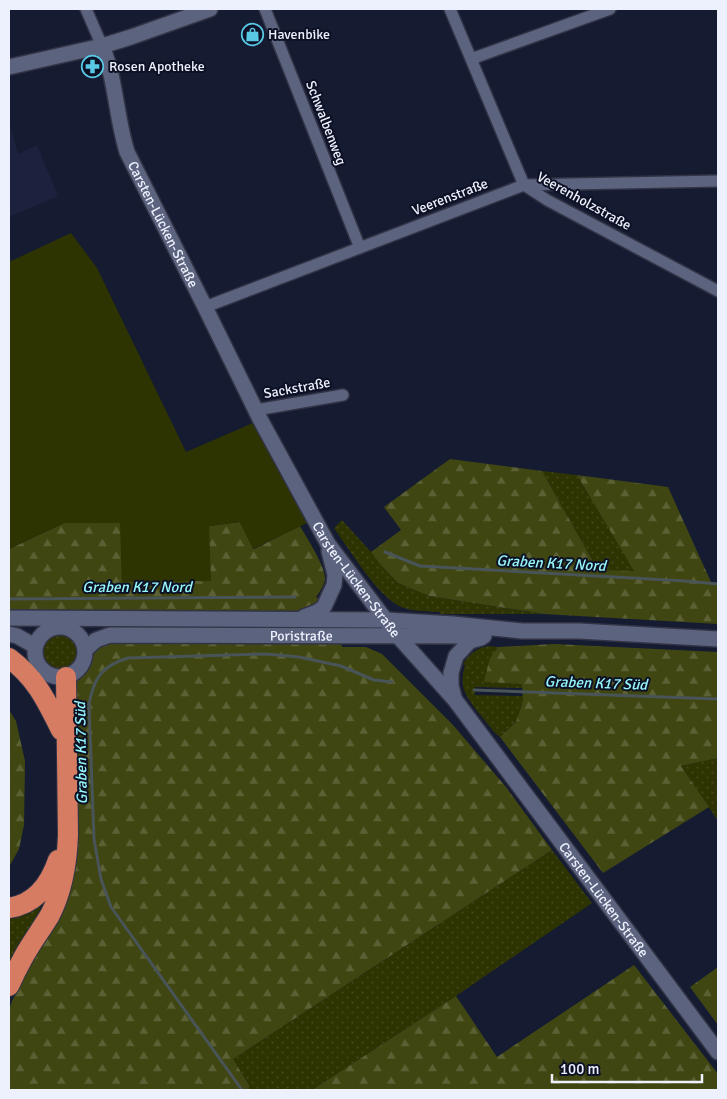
<svg xmlns="http://www.w3.org/2000/svg" width="727" height="1099" viewBox="0 0 727 1099" font-family="Signika,sans-serif">
  <style>
    .built { fill: #1c223e }
    .grass { fill: url(#grass-dots) }
    .forest { fill: url(#forest-firs) }
    .garden { fill: #2e3302 }
    .lines { fill: none; stroke-linecap: round; stroke-linejoin: round }
    .stream { stroke: #485458; stroke-width: 3 }
    .street-casing { stroke: #323446; stroke-width: 14 }
    .secondary-casing { stroke: #323446; stroke-width: 18 }
    .highway-casing { stroke: #323446; stroke-width: 22 }
    .street { stroke: #5c637e; stroke-width: 11 }
    .secondary { stroke: #5c637e; stroke-width: 15 }
    .highway { stroke: #d57c62; stroke-width: 20 }
    .labels { text-anchor: middle; dominant-baseline: central; stroke-width: 4; stroke-linejoin: round; paint-order: stroke }
    .poi-label { font-size: 14px; fill: #edf1fd; stroke: #0d1126; text-anchor: start }
    .street-label { font-size: 14px; fill: #edf1fd; stroke: #0d1126 }
    .water-label { font-size: 15px; font-style: italic; fill: #96f7fa; stroke: #0d1126 }
  </style>
  <defs>
    <pattern id="grass-dots" width="8" height="8" patternUnits="userSpaceOnUse" patternTransform="scale(1.25)"><rect width="8" height="8" fill="#2e3302"/><path d="M2 2h.1M6 6h.1" fill="none" stroke="#42471b" stroke-width="1.8" stroke-linecap="round"/></pattern>
    <pattern id="forest-firs" width="22" height="20" patternUnits="userSpaceOnUse" patternTransform="scale(1.25)"><rect width="22" height="20" fill="#404611"/><path d="M5 1l3.5 6h-7zM16 11l3.5 6h-7z" fill="#5c6135"/></pattern>
  </defs>
  <rect width="100%" height="100%" fill="#151b31"/>
  <path class="built" d="M9 123 18 154 37 145 58 196 9 217Z"/>
  <path class="grass" d="M542 471 577 475 635 572 598 570Z
    M342 520 371 552 379 563 398 583 429 596 544 614H440V612C427 611 413 612 401 607 378 597 349 549 334 528Z
    M340 625V628L277 627 234 630 115 629 132 627Z
    M43 652a17 17 0 1 1 34 0a17 17 0 1 1-34 0Z
    M490 646 498 647 490 658 522 683V688L475 687V695L523 696V701L516 722 500 737 495 733C486 721 465 699 463 686 462 678 463 672 465 665L463 664C469 654 478 647 490 646Z
    M718 758V821L681 766Z
    M552 850 592 903 456 996 312 1090H249V1085L233 1059Z
    M41 906 36 920 9 964V919L26 914Z"/>
  <path class="forest" d="M450 459 542 471 598 570 634 571 577 475 668 487 711 582 718 583V624L544 614 429 596 398 583 379 563 371 552 401 530 384 507Z
    M240 522 254 549 300 526C307 538 325 566 325 578 325 584 320 592 316 597L323 601 294 616 9 615V549L64 523H121L122 581 208 526Z
    M341 640 342 647H366L382 654 453 725 506 787 552 850 233 1059 249 1085V1090H9V1010L12 1001 32 963 55 923 74 681C78 678 83 675 86 671 98 657 87 649 110 641Z
    M554 644 718 652V758L681 766 709 807 603 873 500 737 516 722 523 701 522 684 484 682 490 658 498 647Z
    M9 710 16 721 25 761 24 825 19 849 9 867Z
    M634 965 718 1074V1090H312L456 996 497 1057Z
    M718 967V1025L690 987Z"/>
  <path class="garden" d="M71 233 97 268 186 452 255 422 307 523 253 549 240 522 209 526 211 581 122 582 120 523H64L9 549V262Z"/>
  <g class="lines">
    <path class="stream" d="M385 552 420 566 685 581 718 584
      M9 599 295 597
      M474 690 718 699
      M242 1090 111 907 101 879 94 839 89 704C94 677 102 666 128 658L266 654 299 657 341 666 374 680 392 682"/>
    <defs>
      <path id="street" d="M86 9 102 46
        M265 9 360 248
        M450 9 524 185 547 200 718 291
        M471 59 610 9
        M205 307 524 185 718 181
        M256 410 343 395"/>
      <g id="secondary">
        <path id="s1" d="M102 46C116 79 116 117 127 152L205 307 260 419 328 544 397 635 455 700 718 1052"/>
        <path d="M9 67 102 46 131 37 210 9"/>
        <path d="M304 617 317 612 324 607 334 585 335 575 329 551"/>
        <path d="M9 618 387 620 453 624 522 631H579L718 639"/>
        <circle cx="60" cy="652" r="25"/>
        <path d="M9 634 17 636 35 646"/>
        <path id="s2" d="M85 650 96 640 110 635 484 636"/>
        <path d="M454 697 451 686V673L456 656 470 641 481 638"/>
      </g>
      <path id="highway" d="M9 658C36 678 46 700 61 730
        M9 908C36 904 50 884 58 860
        M9 986C13 977 18 967 23 958 31 943 41 930 50 915 63 890 67 863 68 835L66 677"/>
    </defs>
    <use href="#street" class="street-casing"/>
    <use href="#secondary" class="secondary-casing"/>
    <use href="#highway" class="highway-casing"/>
    <use href="#street" class="street"/>
    <use href="#secondary" class="secondary"/>
    <use href="#highway" class="highway"/>
  </g>
  <defs>
    <symbol id="shop-ring" viewBox="-11 -11 22 22"><circle r="9.5" fill="#0d1126" stroke="#59c8e5" stroke-width="1.5"/><path d="M-5-2.5h2.3a2.7 3.5 0 0 1 5.4 0H5L5.5 6h-11ZM-1.5-2.5h3a1.5 2.3 0 0 0-3 0Z" fill="#59c8e5"/></symbol>
    <symbol id="pharmacy-ring" viewBox="-11 -11 22 22"><circle r="9.5" fill="#0d1126" stroke="#59c8e5" stroke-width="1.5"/><path d="M-2-6h4v4h4v4h-4v4h-4v-4h-4v-4h4Z" fill="#59c8e5"/></symbol>
  </defs>
  <g fill-rule="evenodd">
    <use href="#shop-ring" x="240" y="22" width="25" height="25"/>
    <use href="#pharmacy-ring" x="80" y="54" width="25" height="25"/>
  </g>
  <g class="labels">
    <g class="poi-label">
      <text x="268" y="34">Havenbike</text>
      <text x="109" y="66">Rosen Apotheke</text>
    </g>
    <g class="street-label">
      <text transform="translate(326 123) rotate(69)">Schwalbenweg</text>
      <text transform="translate(450 197) rotate(-21)">Veerenstraße</text>
      <text transform="translate(584 201) rotate(29)">Veerenholzstraße</text>
      <text stroke="none"><textPath href="#s1" startOffset="190">Carsten-Lücken-Straße</textPath></text>
      <text transform="translate(297 388) rotate(-10)">Sackstraße</text>
      <text stroke="none"><textPath href="#s1" startOffset="595">Carsten-Lücken-Straße</textPath></text>
      <text stroke="none"><textPath href="#s2" startOffset="221">Poristraße</textPath></text>
      <text stroke="none"><textPath href="#s1" startOffset="1000">Carsten-Lücken-Straße</textPath></text>
    </g>
    <g class="water-label">
      <text transform="translate(551 563) rotate(3)">Graben K17 Nord</text>
      <text x="137" y="587">Graben K17 Nord</text>
      <text transform="translate(596 683) rotate(2)">Graben K17 Süd</text>
      <text transform="translate(81 753) rotate(-91)">Graben K17 Süd</text>
    </g>
  </g>
  <rect width="727" height="1099" fill="none" stroke="#edf1fd" stroke-width="20"/>
  <path d="M552 1074v8h150v-8" fill="none" stroke="#edf1fd" stroke-width="2.5"/>
  <text x="560" y="1074" font-size="15" fill="#edf1fd" stroke="#0d1126" stroke-width="4" paint-order="stroke">100 m</text>
</svg>
